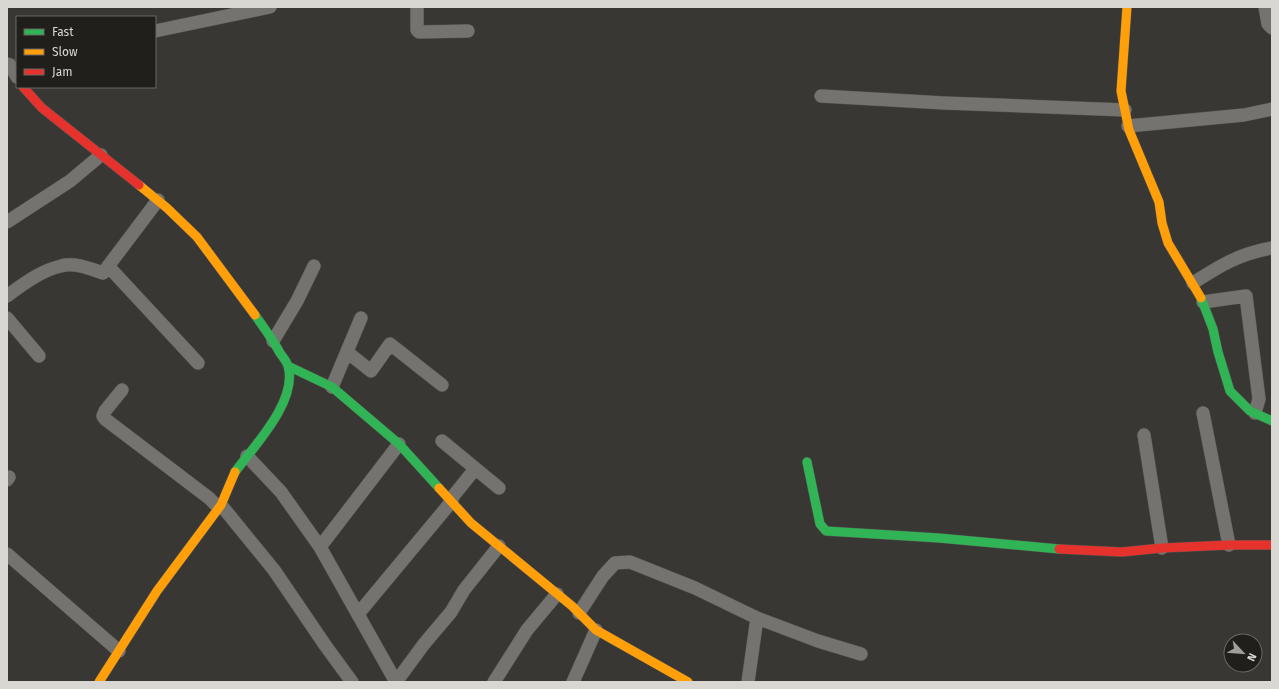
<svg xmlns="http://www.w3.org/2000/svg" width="1279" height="689" viewBox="0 0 1279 689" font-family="'Fira Sans',sans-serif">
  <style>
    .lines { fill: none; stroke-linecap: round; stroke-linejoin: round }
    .street-casing { stroke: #54534f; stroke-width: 14 }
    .fast-casing { stroke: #54534f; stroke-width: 10 }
    .slow-casing { stroke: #54534f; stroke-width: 10 }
    .jam-casing { stroke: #54534f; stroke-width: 10 }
    .street { stroke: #747370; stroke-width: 13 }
    .fast { stroke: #30b455; stroke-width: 9 }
    .slow { stroke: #ff9f0a; stroke-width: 9 }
    .jam { stroke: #e5322d; stroke-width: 9 }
  </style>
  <rect width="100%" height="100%" fill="#383733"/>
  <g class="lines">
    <defs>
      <path id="street" d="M417 7V30L419 32 468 31
        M1265 7 1268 24 1272 28
        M155 31 270 7
        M7 64 10 65 17 77
        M821 96 944 103 1125 110
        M1128 126 1244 115 1272 109
        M7 222 70 181 101 155
        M108 266 198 363
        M1193 283C1221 265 1239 254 1272 248
        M7 296C23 284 42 270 61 266 74 262 91 269 103 273L158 200
        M1203 302 1246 296 1259 399 1255 413
        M7 318 39 356
        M273 341 297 301 314 266
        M347 352 371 371 390 344 442 385
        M332 387 361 318
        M122 390 105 411 103 416 105 419 209 498 219 508
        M1203 413 1229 545
        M1144 435 1162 548
        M442 441 499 488
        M247 456 281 492 320 547 396 682
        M7 480 9 477
        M450 500 475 469
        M221 505 274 570 325 645 352 682
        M320 547 399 444
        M7 554 119 651
        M579 613 603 576 615 563 630 562 695 588 757 618 818 641 861 654
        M358 614 452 501
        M396 682 424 644 451 612 464 590 499 546
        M494 682 527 630 557 594
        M573 682 596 630
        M748 682 757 618"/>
      <path id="fast" d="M1201 298 1213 329 1218 352 1230 391 1250 411 1272 421
        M288 366 332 387 399 444 439 488
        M807 462 820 524 826 531 939 538 1059 549
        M235 472C254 446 298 401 288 366 287 362 283 357 280 353 273 340 264 328 255 315"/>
      <path id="slow" d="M1127 7 1121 91 1129 130 1159 202 1162 223 1168 243 1201 298
        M139 185 167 208 197 237 255 315
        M439 488 471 523 572 606 596 630 688 682
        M99 682 157 591 221 505 235 472"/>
      <path id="jam" d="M23 87 42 108 139 185
        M1059 549 1122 552 1162 548 1229 545H1272"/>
    </defs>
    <use href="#street" class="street-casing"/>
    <use href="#fast" class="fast-casing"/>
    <use href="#slow" class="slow-casing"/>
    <use href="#jam" class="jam-casing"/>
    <use href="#street" class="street"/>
    <use href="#fast" class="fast"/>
    <use href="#slow" class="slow"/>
    <use href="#jam" class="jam"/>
  </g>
  <rect width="1279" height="689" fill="none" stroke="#d9d7d2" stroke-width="16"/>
  <rect x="16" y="16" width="140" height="72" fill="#201f1c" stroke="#6a6965"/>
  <rect x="24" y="29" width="20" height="6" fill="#30b455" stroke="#6a6965"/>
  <text x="52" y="36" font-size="12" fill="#d9d7d2">Fast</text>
  <rect x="24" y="49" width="20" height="6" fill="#ff9f0a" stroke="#6a6965"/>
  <text x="52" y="56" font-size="12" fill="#d9d7d2">Slow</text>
  <rect x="24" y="69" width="20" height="6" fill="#e5322d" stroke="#6a6965"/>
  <text x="52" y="76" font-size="12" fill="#d9d7d2">Jam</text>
  <g transform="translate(1243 653) rotate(116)"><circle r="19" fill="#201f1c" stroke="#6a6965"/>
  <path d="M0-3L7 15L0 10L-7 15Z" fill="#a19f9a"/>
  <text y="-6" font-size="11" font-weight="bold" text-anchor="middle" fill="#d9d7d2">N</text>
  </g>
</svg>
